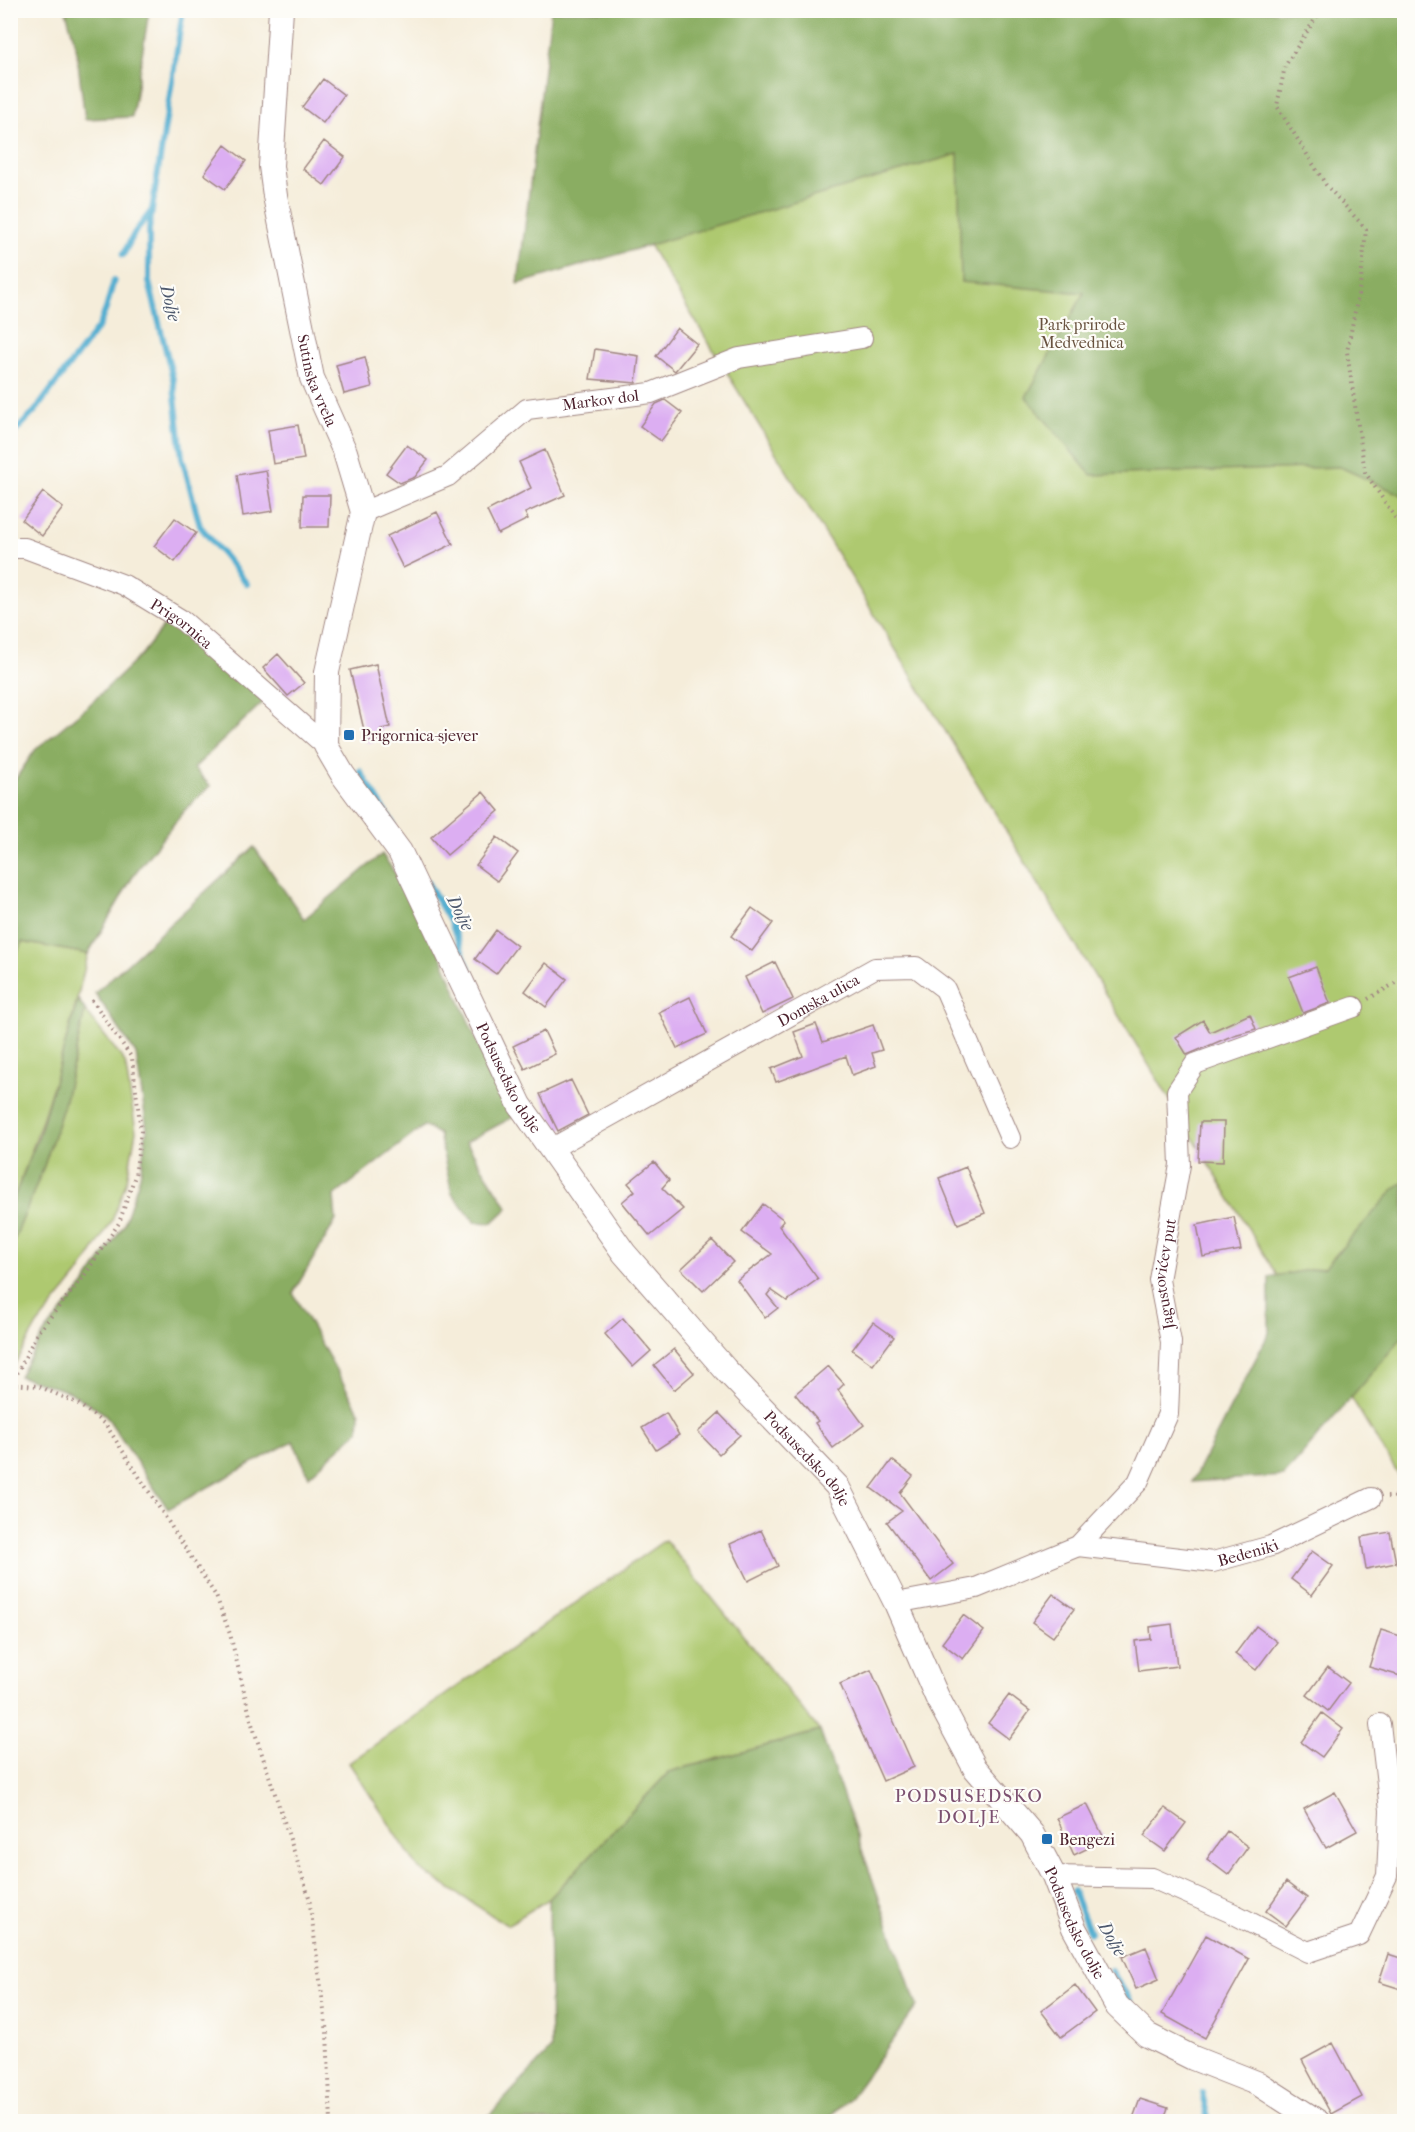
<svg xmlns="http://www.w3.org/2000/svg" width="1415" height="2132" viewBox="0 0 1415 2132" font-family="'IM FELL French Canon',serif">
  <style>
    .green { fill: #aec96f; stroke: #7c744d; stroke-width: 1.5 }
    .forest { fill: #8aad62; stroke: #6a6646; stroke-width: 1.5 }
    .lines { fill: none; stroke-linecap: round; stroke-linejoin: round }
    .stream { stroke: #52aed0; stroke-width: 6 }
    .building { fill: #dcaef2 }
    .minor-casing { stroke: #a08682; stroke-width: 22 }
    .tertiary-casing { stroke: #a08682; stroke-width: 26 }
    .path { stroke: #a08682; stroke-width: 4; stroke-dasharray: 1.5 4.5; stroke-linecap: butt }
    .minor { stroke: #fff; stroke-width: 20 }
    .tertiary { stroke: #fff; stroke-width: 24 }
    .poi-dot { fill: #1f6fb2; stroke: #fdfcf7; stroke-width: 2 }
    .labels { text-anchor: middle; dominant-baseline: central; stroke-width: 4.5; stroke-linejoin: round; paint-order: stroke }
    .park-label { font-size: 16px; fill: #68523f; stroke: #fdfcf7 }
    .street-label { font-size: 16px; fill: #4a1f2b; stroke: #fdfcf7 }
    .poi-label { font-size: 16px; fill: #4a1f2b; stroke: #fdfcf7; text-anchor: start }
    .water-label { font-size: 18px; font-style: italic; fill: #4d586d; stroke: #fdfcf7 }
    .neighbourhood-label { font-size: 18px; letter-spacing: 1.5px; fill: #7d5171; stroke: #fdfcf7 }
  </style>
  <rect width="100%" height="100%" fill="#fdfcf7"/>
  <filter id="ink" filterUnits="userSpaceOnUse"><feTurbulence type="fractalNoise" baseFrequency=".0167" numOctaves="2"/><feDisplacementMap in="SourceGraphic" scale="12" xChannelSelector="R" yChannelSelector="G"/><feConvolveMatrix kernelMatrix="1 2 1 2 8 2 1 2 1" color-interpolation-filters="sRGB"/></filter>
  <filter id="wash" filterUnits="userSpaceOnUse"><feTurbulence type="fractalNoise" baseFrequency=".008" numOctaves="4" result="noise"/><feDisplacementMap in="SourceGraphic" scale="24" xChannelSelector="R" yChannelSelector="G"/><feGaussianBlur stdDeviation="1.35" result="paint"/><feColorMatrix in="noise" values="0 0 0 0 0 0 0 0 0 0 0 0 0 0 0 0 0 1.4 0 .05"/><feComposite in="paint" operator="in"/></filter>
  <g filter="url(#wash)">
    <rect width="100%" height="100%" fill="#f5edda"/>
    <path class="green" d="M1404 11V1484L629 212Z
      M21 942 88 954C68 1040 44 1123 11 1205L10 961H13Z
      M85 1010 125 1062 136 1131 127 1180 112 1221 78 1275 37 1325 11 1371V1248L44 1166 64 1104Z
      M665 1540 820 1731 669 1772 549 1899 507 1925 419 1869 349 1763Z"/>
    <path class="forest" d="M66 11H149L132 117 85 119 76 47Z
      M551 11H1404V496L1340 467 1091 475 1026 397 1084 293 961 282 958 154 518 284Z
      M169 619 264 701 194 768 210 786 184 811 135 873 88 954 22 942 13 961H11L10 787 35 750 87 707 142 654Z
      M254 847 304 919 382 854 424 915 484 1058 517 1115 466 1142 508 1208 492 1223 475 1222 452 1194 439 1134 424 1126 334 1196 336 1220 293 1293 360 1413 359 1430 309 1476 293 1441 168 1509 105 1414 70 1392 19 1376 44 1333 84 1285 124 1225 140 1176 147 1129 136 1054 95 993Z
      M78 999 85 1010 64 1104 44 1166 11 1248V1205L39 1135Z
      M1404 1182V1335L1284 1476 1192 1482 1269 1333V1277L1325 1267 1396 1187Z
      M820 1731 917 2006 851 2097 825 2121H484L551 2049 549 1899 669 1772Z"/>
    <g class="lines">
      <path class="stream" d="M183 10 149 229V282L173 379 182 457 200 526 247 584
        M123 255 135 232 152 210
        M10 437 35 411 99 326 106 309 114 280
        M360 771 393 824
        M427 882 451 923 475 984
        M1073 1891 1090 1933
        M1111 1970 1130 2000
        M1202 2093 1209 2122"/>
    </g>
    <g id="blocks">
      <path class="building" d="M323 79 344 95 323 123 302 107Z
        M324 141 345 157 324 185 303 169Z
        M225 145 246 161 225 189 204 174Z
        M677 328 697 344 675 371 656 356Z
        M595 349 639 356 636 383 590 379Z
        M365 357 372 387 344 394 336 365Z
        M665 400 682 413 661 441 640 426 656 404Z
        M298 425 304 459 273 464 268 430Z
        M407 445 428 460 415 477 400 483 386 473Z
        M545 450 565 495 525 513 528 519 498 534 487 511 531 488 519 462Z
        M266 470 273 511 243 516 237 475Z
        M43 492 63 508 42 536 22 520Z
        M303 495H330L329 527H302Z
        M437 512 453 544 403 568 387 536Z
        M175 518 196 533 175 562 154 546Z
        M278 654 304 683 288 696 263 668Z
        M376 664 390 727 381 729 383 739 367 743 350 670Z
        M483 792 499 811 447 855 431 837Z
        M497 837 518 853 497 881 476 865Z
        M752 908 773 923 752 951 731 936Z
        M496 930 517 946 496 974 475 959Z
        M775 962 793 999 762 1014 745 977Z
        M546 963 567 979 546 1007 525 991Z
        M1316 967 1330 1003 1303 1013 1289 977Z
        M690 997 707 1034 677 1048 659 1012Z
        M1250 1014 1256 1029 1234 1035 1187 1055 1176 1037 1203 1020 1210 1032Z
        M816 1024 823 1042 873 1025 882 1050 872 1053 876 1066 852 1075 846 1056 776 1082 771 1069 803 1056 794 1032Z
        M544 1031 555 1054 525 1069 513 1046Z
        M571 1080 588 1115 558 1131 540 1094Z
        M1200 1122H1224L1223 1162 1198 1161Z
        M654 1162 669 1180 662 1188 683 1209 650 1236 622 1202 635 1191 628 1183Z
        M966 1167 985 1213 958 1224 939 1178Z
        M763 1204 784 1220 779 1226 818 1279 787 1301 771 1290 767 1295 778 1308 765 1318 737 1280 772 1254 742 1232Z
        M1234 1217 1241 1250 1203 1257 1197 1225Z
        M712 1240 733 1262 703 1291 681 1269Z
        M623 1318 651 1351 633 1367 605 1334Z
        M873 1322 894 1337 873 1365 852 1350Z
        M674 1349 694 1373 674 1390 654 1365Z
        M828 1366 844 1384 838 1390 864 1425 833 1448 815 1423 818 1421 795 1394Z
        M666 1413 679 1435 656 1450 642 1428Z
        M719 1413 740 1435 719 1454 698 1432Z
        M892 1460 913 1476 900 1493 953 1564 931 1581 887 1522 902 1511 871 1488Z
        M761 1530 778 1566 748 1581 730 1544Z
        M1390 1532 1396 1563 1366 1569 1361 1537Z
        M1312 1551 1333 1566 1312 1595 1291 1579Z
        M1053 1594 1074 1609 1053 1637 1032 1622Z
        M963 1615 984 1631 963 1659 942 1643Z
        M1172 1624 1177 1666 1139 1671 1135 1641 1151 1639 1150 1627Z
        M1256 1626 1277 1642 1256 1670 1235 1654Z
        M1381 1630 1404 1637V1677L1369 1667Z
        M1328 1667 1349 1683 1328 1711 1307 1695Z
        M871 1670 914 1767 883 1781 840 1684Z
        M1009 1695 1030 1711 1009 1739 988 1723Z
        M1322 1713 1343 1729 1322 1757 1301 1742Z
        M1335 1792 1357 1831 1326 1848 1304 1809Z
        M1087 1804 1105 1840 1074 1855 1057 1818Z
        M1165 1808 1186 1823 1165 1851 1144 1836Z
        M1227 1831 1248 1847 1228 1875 1207 1859Z
        M1286 1882 1307 1898 1286 1926 1266 1911Z
        M1206 1935 1249 1959 1205 2038 1162 2014Z
        M1146 1947 1159 1979 1136 1989 1122 1957Z
        M1388 1954 1404 1959V1990L1379 1982Z
        M1075 1985 1095 2012 1061 2037 1041 2011Z
        M1333 2043 1362 2097 1331 2114 1302 2060Z
        M1140 2099 1168 2108 1163 2121H1132Z"/>
    </g>
  </g>
  <g filter="url(#ink)">
    <use href="#blocks" fill-opacity="0" stroke="#a08682" stroke-width="1.5"/>
    <g class="lines">
      <defs>
        <g id="minor">
          <path id="s1" d="M363 512 448 476 527 409 651 393 739 358 862 338"/>
          <path id="s2" d="M10 548H25L124 585 183 621 326 746"/>
          <path id="s3" d="M551 1149 875 968 916 967 945 989 1010 1138"/>
          <path id="s4" d="M1078 1546 1213 1562 1271 1546 1371 1498"/>
          <path id="s5" d="M896 1603 976 1588 1078 1546 1138 1482 1168 1414 1171 1342 1159 1280 1180 1165 1177 1091 1195 1064 1354 1007"/>
          <path d="M1054 1876 1152 1878 1232 1913 1308 1952 1359 1935 1387 1876 1390 1810 1380 1724"/>
        </g>
        <g id="tertiary">
          <path id="s6" d="M281 10 271 166 275 196 312 378 345 452 363 512 327 672 326 746 343 775 400 852 520 1105 624 1253 725 1369 837 1486 896 1603 937 1697 975 1768 1032 1834 1054 1876 1074 1928 1117 2006 1147 2035 1193 2058 1259 2084 1318 2122"/>
        </g>
      </defs>
      <use href="#minor" class="minor-casing"/>
      <use href="#tertiary" class="tertiary-casing"/>
      <path class="path" d="M1334 10 1317 16 1285 66 1277 106 1326 185 1366 229 1361 280 1347 352 1365 472 1404 531
        M1368 999 1404 978
        M10 1384 38 1386 77 1403 106 1425 216 1596 230 1634 252 1724 309 1897 327 2033 331 2122
        M12 1384 37 1333 82 1279 119 1223 135 1176 141 1131 132 1058 90 997
        M1387 1497 1404 1496"/>
      <use href="#minor" class="minor"/>
      <use href="#tertiary" class="tertiary"/>
    </g>
  </g>
  <g class="poi-dot">
    <rect x="343" y="729" width="12" height="12" rx="3"/>
    <rect x="1041" y="1833" width="12" height="12" rx="3"/>
  </g>
  <g class="labels">
    <g class="park-label">
      <text x="1082" y="324">Park prirode<tspan x="1082" dy="18">Medvednica</tspan></text>
    </g>
    <g class="street-label">
      <text stroke="none"><textPath href="#s6" startOffset="376">Sutinska vrela</textPath></text>
      <text stroke="none"><textPath href="#s1" startOffset="270">Markov dol</textPath></text>
      <text stroke="none"><textPath href="#s2" startOffset="190">Prigornica</textPath></text>
      <text stroke="none"><textPath href="#s3" startOffset="306">Domska ulica</textPath></text>
      <text stroke="none"><textPath href="#s6" startOffset="1134">Podsusedsko dolje</textPath></text>
      <text stroke="none"><textPath href="#s5" startOffset="495">Jagustovićev put</textPath></text>
      <text stroke="none"><textPath href="#s6" startOffset="1620">Podsusedsko dolje</textPath></text>
      <text stroke="none"><textPath href="#s4" startOffset="172">Bedeniki</textPath></text>
      <text stroke="none"><textPath href="#s6" startOffset="2160">Podsusedsko dolje</textPath></text>
    </g>
    <g class="poi-label">
      <text x="361" y="735">Prigornica-sjever</text>
      <text x="1059" y="1839">Bengezi</text>
    </g>
    <g class="water-label">
      <text transform="translate(170 303) rotate(76)">Dolje</text>
      <text transform="translate(460 913) rotate(63)">Dolje</text>
      <text transform="translate(1112 1939) rotate(60)">Dolje</text>
    </g>
    <g class="neighbourhood-label">
      <text x="969" y="1796">PODSUSEDSKO<tspan x="969" dy="21">DOLJE</tspan></text>
    </g>
  </g>
  <rect width="1415" height="2132" fill="none" stroke="#fdfcf7" stroke-width="36"/>
</svg>
